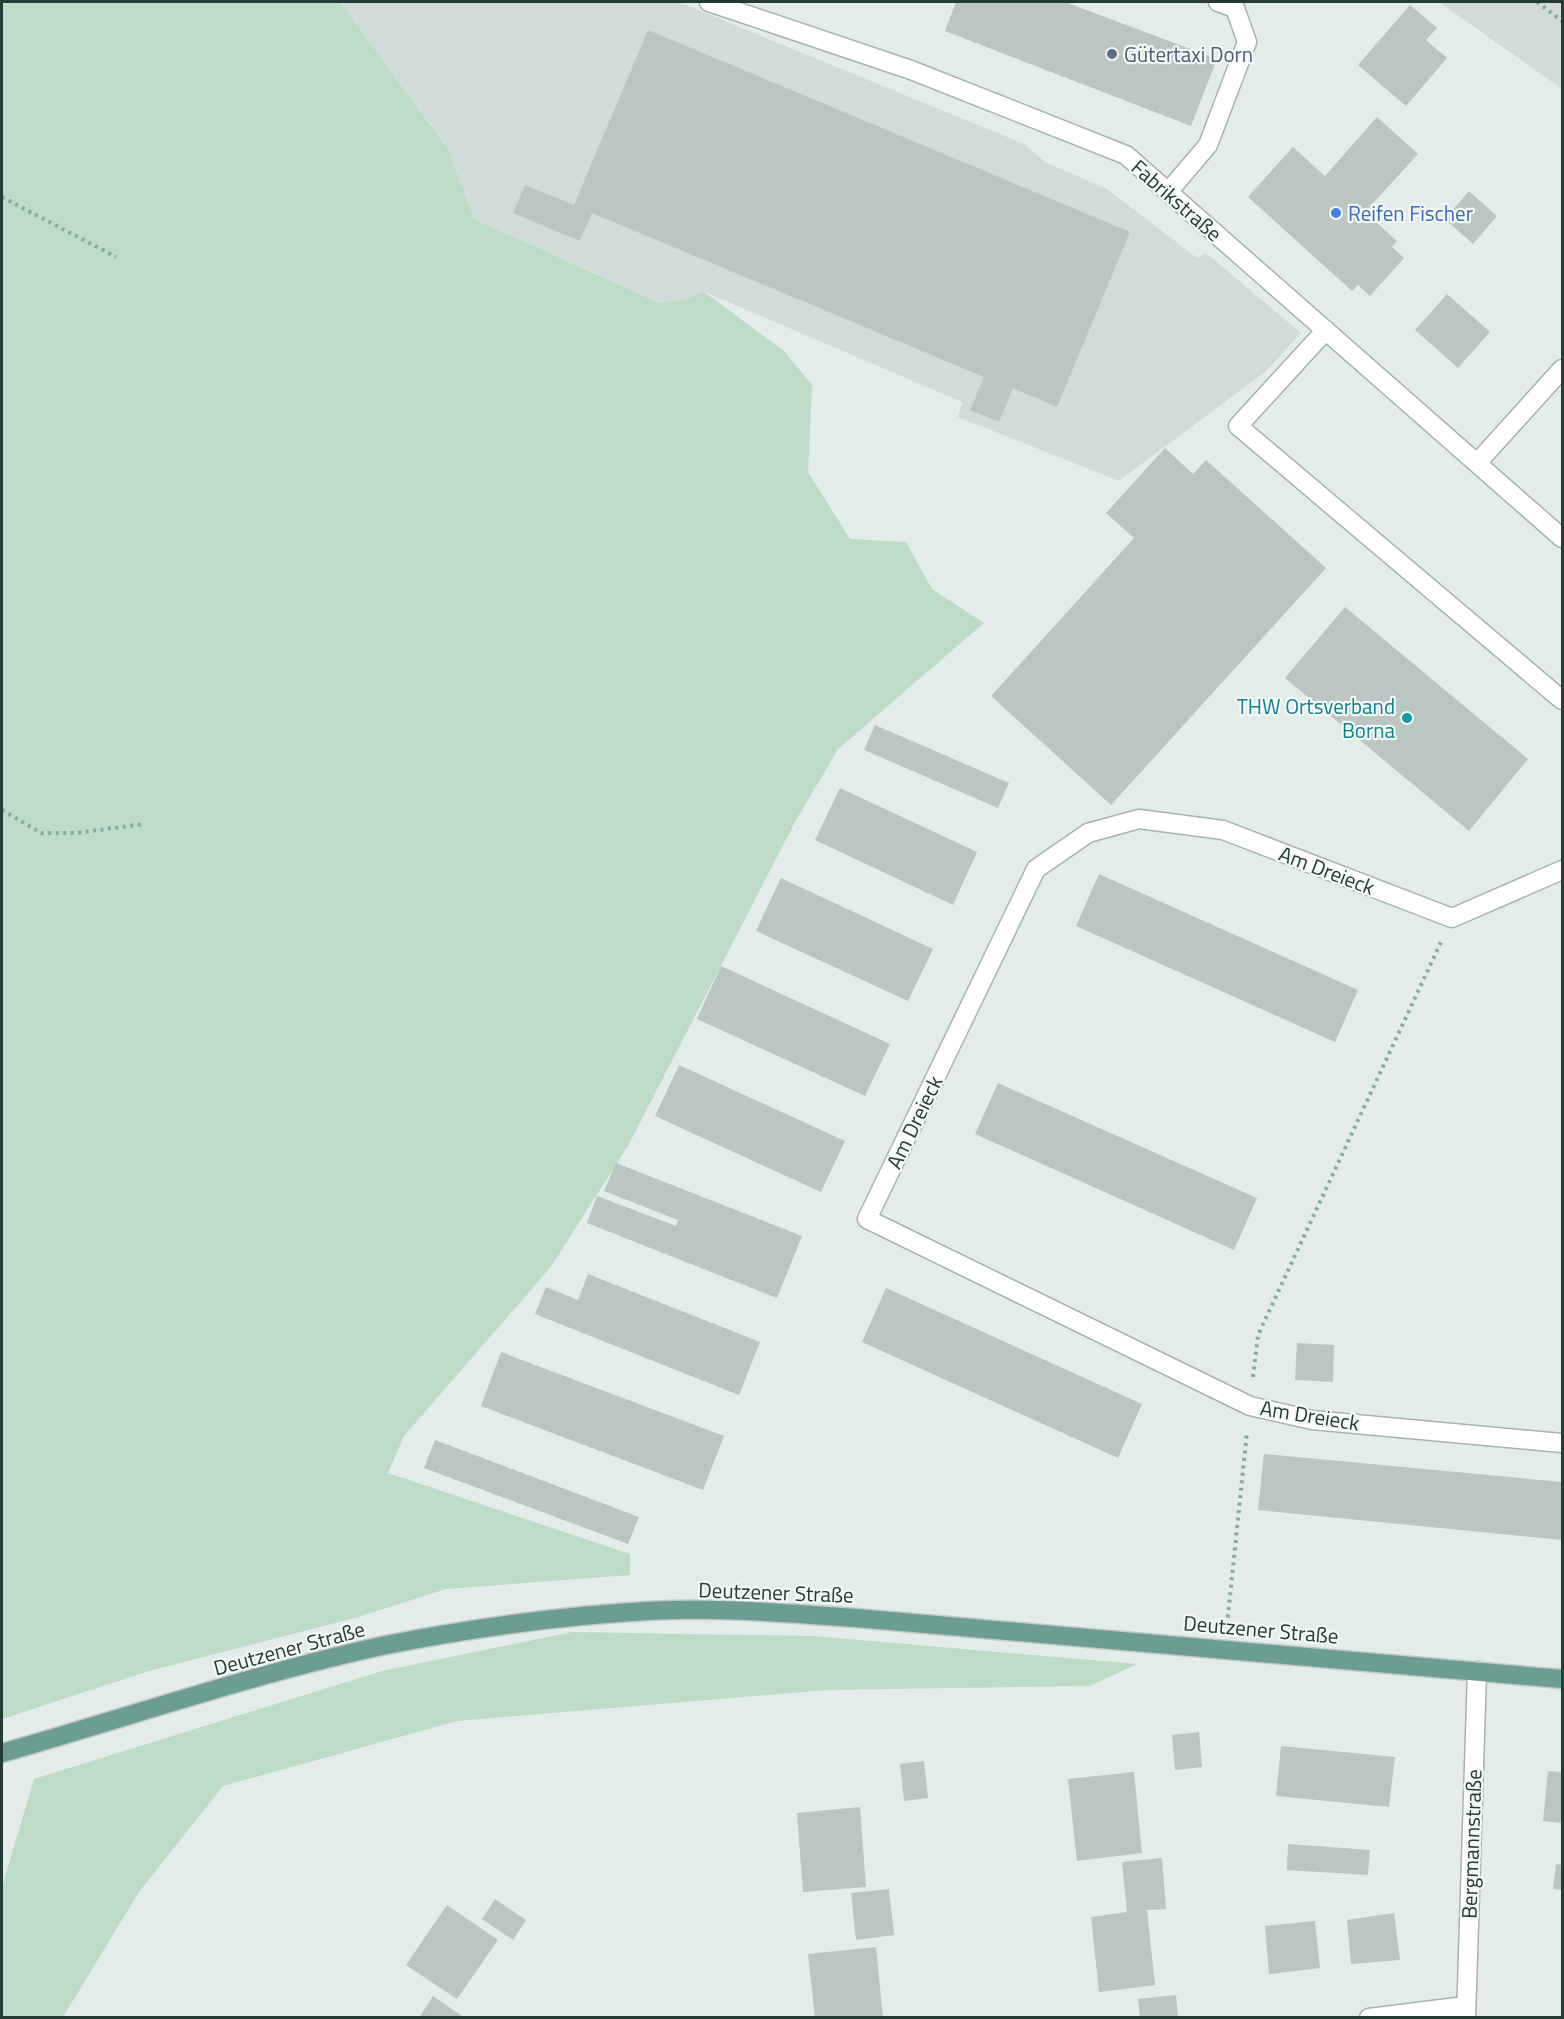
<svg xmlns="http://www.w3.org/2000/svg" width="1564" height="2019" viewBox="0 0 1564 2019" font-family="'Titillium Web',sans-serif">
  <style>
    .built { fill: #d1dbd7 }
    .green { fill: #bedbc7 }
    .building { fill: #b9c6c1 }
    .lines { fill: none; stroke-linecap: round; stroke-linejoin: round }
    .minor-casing { stroke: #a6b3af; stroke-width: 21 }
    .major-casing { stroke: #c2c8c7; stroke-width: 21 }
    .path { stroke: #86aca2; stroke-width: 4; stroke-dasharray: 3 4.5; stroke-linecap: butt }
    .minor { stroke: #fff; stroke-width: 18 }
    .major { stroke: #6b9d92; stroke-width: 18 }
    .service-dot { fill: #5c6f8a; stroke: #f3f8f6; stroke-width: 2 }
    .shop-dot { fill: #3f7fe0; stroke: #f3f8f6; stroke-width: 2 }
    .culture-dot { fill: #0f9aa8; stroke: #f3f8f6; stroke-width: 2 }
    .labels { text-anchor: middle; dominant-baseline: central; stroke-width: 4.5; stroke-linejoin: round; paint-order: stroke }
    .service-label { font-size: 21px; fill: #4e5e75; stroke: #f3f8f6; text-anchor: start }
    .street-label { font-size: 21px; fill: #243b36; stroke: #f3f8f6 }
    .shop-label { font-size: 21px; fill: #366cbe; stroke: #f3f8f6; text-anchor: start }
    .culture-label { font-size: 21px; fill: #0d838f; stroke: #f3f8f6; text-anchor: end }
  </style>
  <rect width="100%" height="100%" fill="#e3ece8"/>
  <path class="built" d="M340 2H679L1024 144 1045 162 1107 189 1197 258 1206 253 1301 333 1266 371 1119 481 958 417 962 402 705 292 684 300 661 303 474 219 449 149Z
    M1439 2H1562V89Z"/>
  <path class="green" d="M2 2H340L449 150 474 219 660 303 684 300 704 292 784 351 812 385 808 472 850 539 906 542 932 589 984 623 838 749 795 822 628 1146 550 1268 404 1436 388 1473 630 1554V1575L446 1589 355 1618 149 1671 2 1719Z
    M572 1632 813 1636 1137 1664 1090 1686 826 1690 457 1721 223 1786 139 1892 63 2017H2V1887L34 1779 382 1671Z"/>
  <path class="building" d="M956 2H1065L1217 59 1191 126 945 31Z
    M1410 5 1437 28 1426 40 1447 58 1406 106 1358 65Z
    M648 30 1130 232 1057 407 1013 388 999 422 970 410 984 377 592 213 580 241 513 213 525 185 574 205Z
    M1377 117 1418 154 1365 212 1397 241 1392 247 1404 258 1370 296 1358 285 1352 291 1248 197 1293 147 1325 176Z
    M1469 191 1497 216 1473 244 1445 219Z
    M1447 294 1490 332 1458 368 1415 330Z
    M1165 448 1193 474 1206 460 1326 568 1111 805 991 696 1134 538 1106 513Z
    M1345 607 1528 759 1469 831 1285 678Z
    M875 725 1009 783 998 808 864 750Z
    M840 788 977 852 953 905 815 840Z
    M1099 874 1358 990 1335 1042 1076 926Z
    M781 878 933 949 908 1001 756 931Z
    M721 966 890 1044 865 1096 697 1019Z
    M679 1065 845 1141 821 1192 655 1116Z
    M998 1083 1257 1198 1234 1250 975 1134Z
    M616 1163 802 1236 777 1298 587 1223 597 1196 676 1226 678 1220 604 1191Z
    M588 1274 760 1342 739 1395 535 1314 546 1287 578 1300Z
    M886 1288 1142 1404 1118 1458 862 1342Z
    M1297 1343 1334 1345 1333 1382 1295 1380Z
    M501 1352 724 1436 703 1490 481 1406Z
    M435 1440 639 1517 628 1544 424 1468Z
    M1264 1454 1562 1482V1540L1258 1510Z
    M1199 1732 1202 1767 1175 1770 1172 1735Z
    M1281 1746 1395 1757 1389 1807 1276 1796Z
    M924 1761 928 1798 904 1801 900 1764Z
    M1548 1771 1562 1772V1823L1543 1821Z
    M1134 1772 1142 1853 1077 1861 1068 1779Z
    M860 1807 866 1887 803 1892 797 1813Z
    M1288 1844 1370 1850 1368 1875 1287 1870Z
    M1162 1858 1166 1909 1147 1910 1155 1985 1099 1992 1091 1917 1127 1912 1122 1862Z
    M1556 1864 1562 1865V1890L1553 1889Z
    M889 1889 894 1935 856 1940 851 1893Z
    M495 1899 526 1920 513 1940 482 1919Z
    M447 1905 498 1940 457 1999 406 1965Z
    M1394 1913 1400 1960 1351 1964 1347 1920Z
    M1315 1921 1320 1968 1269 1974 1265 1926Z
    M876 1947 883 2018H815L808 1954Z
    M1176 1995 1178 2018H1140L1138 1999Z
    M433 1996 465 2018H419Z"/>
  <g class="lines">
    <defs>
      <path id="minor" d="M709 2 911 70 1126 155 1562 538
        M1168 192 1208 145 1247 42 1235 8 1218 2
        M1326 330 1238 426 1562 700
        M1477 463 1562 369
        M1562 870 1452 918 1223 830 1139 819 1088 833 1036 869 867 1219 1250 1406 1312 1420 1562 1443
        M1369 2018 1465 2006
        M1466 2018 1477 1671"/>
      <path id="major" d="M2 1753C129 1717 256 1673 386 1645 472 1628 560 1616 647 1611 717 1607 787 1613 856 1618L1562 1679"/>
    </defs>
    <use href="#minor" class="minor-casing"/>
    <use href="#major" class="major-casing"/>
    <path class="path" d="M1537 2 1562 21
      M2 197 116 257
      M2 810 41 833H76L144 824
      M1253 1377 1258 1335 1441 942
      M1227 1625 1247 1432"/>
    <use href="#minor" class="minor"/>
    <use href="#major" class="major"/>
  </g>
  <circle class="service-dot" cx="1112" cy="54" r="6"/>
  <circle class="shop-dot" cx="1336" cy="213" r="6"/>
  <circle class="culture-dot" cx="1407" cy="718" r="6"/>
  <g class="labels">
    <g class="service-label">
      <text x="1124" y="54">Gütertaxi Dorn</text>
    </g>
    <g class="street-label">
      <text transform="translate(1177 200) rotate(41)">Fabrikstraße</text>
      <text transform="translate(1327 870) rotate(21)">Am Dreieck</text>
      <text transform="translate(914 1122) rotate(-64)">Am Dreieck</text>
      <text transform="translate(1310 1415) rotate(9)">Am Dreieck</text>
      <text transform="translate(776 1592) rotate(2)">Deutzener Straße</text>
      <text transform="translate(1261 1629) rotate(5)">Deutzener Straße</text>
      <text transform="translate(289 1648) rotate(-15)">Deutzener Straße</text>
      <text transform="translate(1471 1844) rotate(-88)">Bergmannstraße</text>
    </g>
    <g class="shop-label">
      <text x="1348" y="213">Reifen Fischer</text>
    </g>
    <g class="culture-label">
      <text x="1395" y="706">THW Ortsverband<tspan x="1395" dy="24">Borna</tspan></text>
    </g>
  </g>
  <rect width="1564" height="2019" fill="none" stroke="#243b36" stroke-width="6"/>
</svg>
